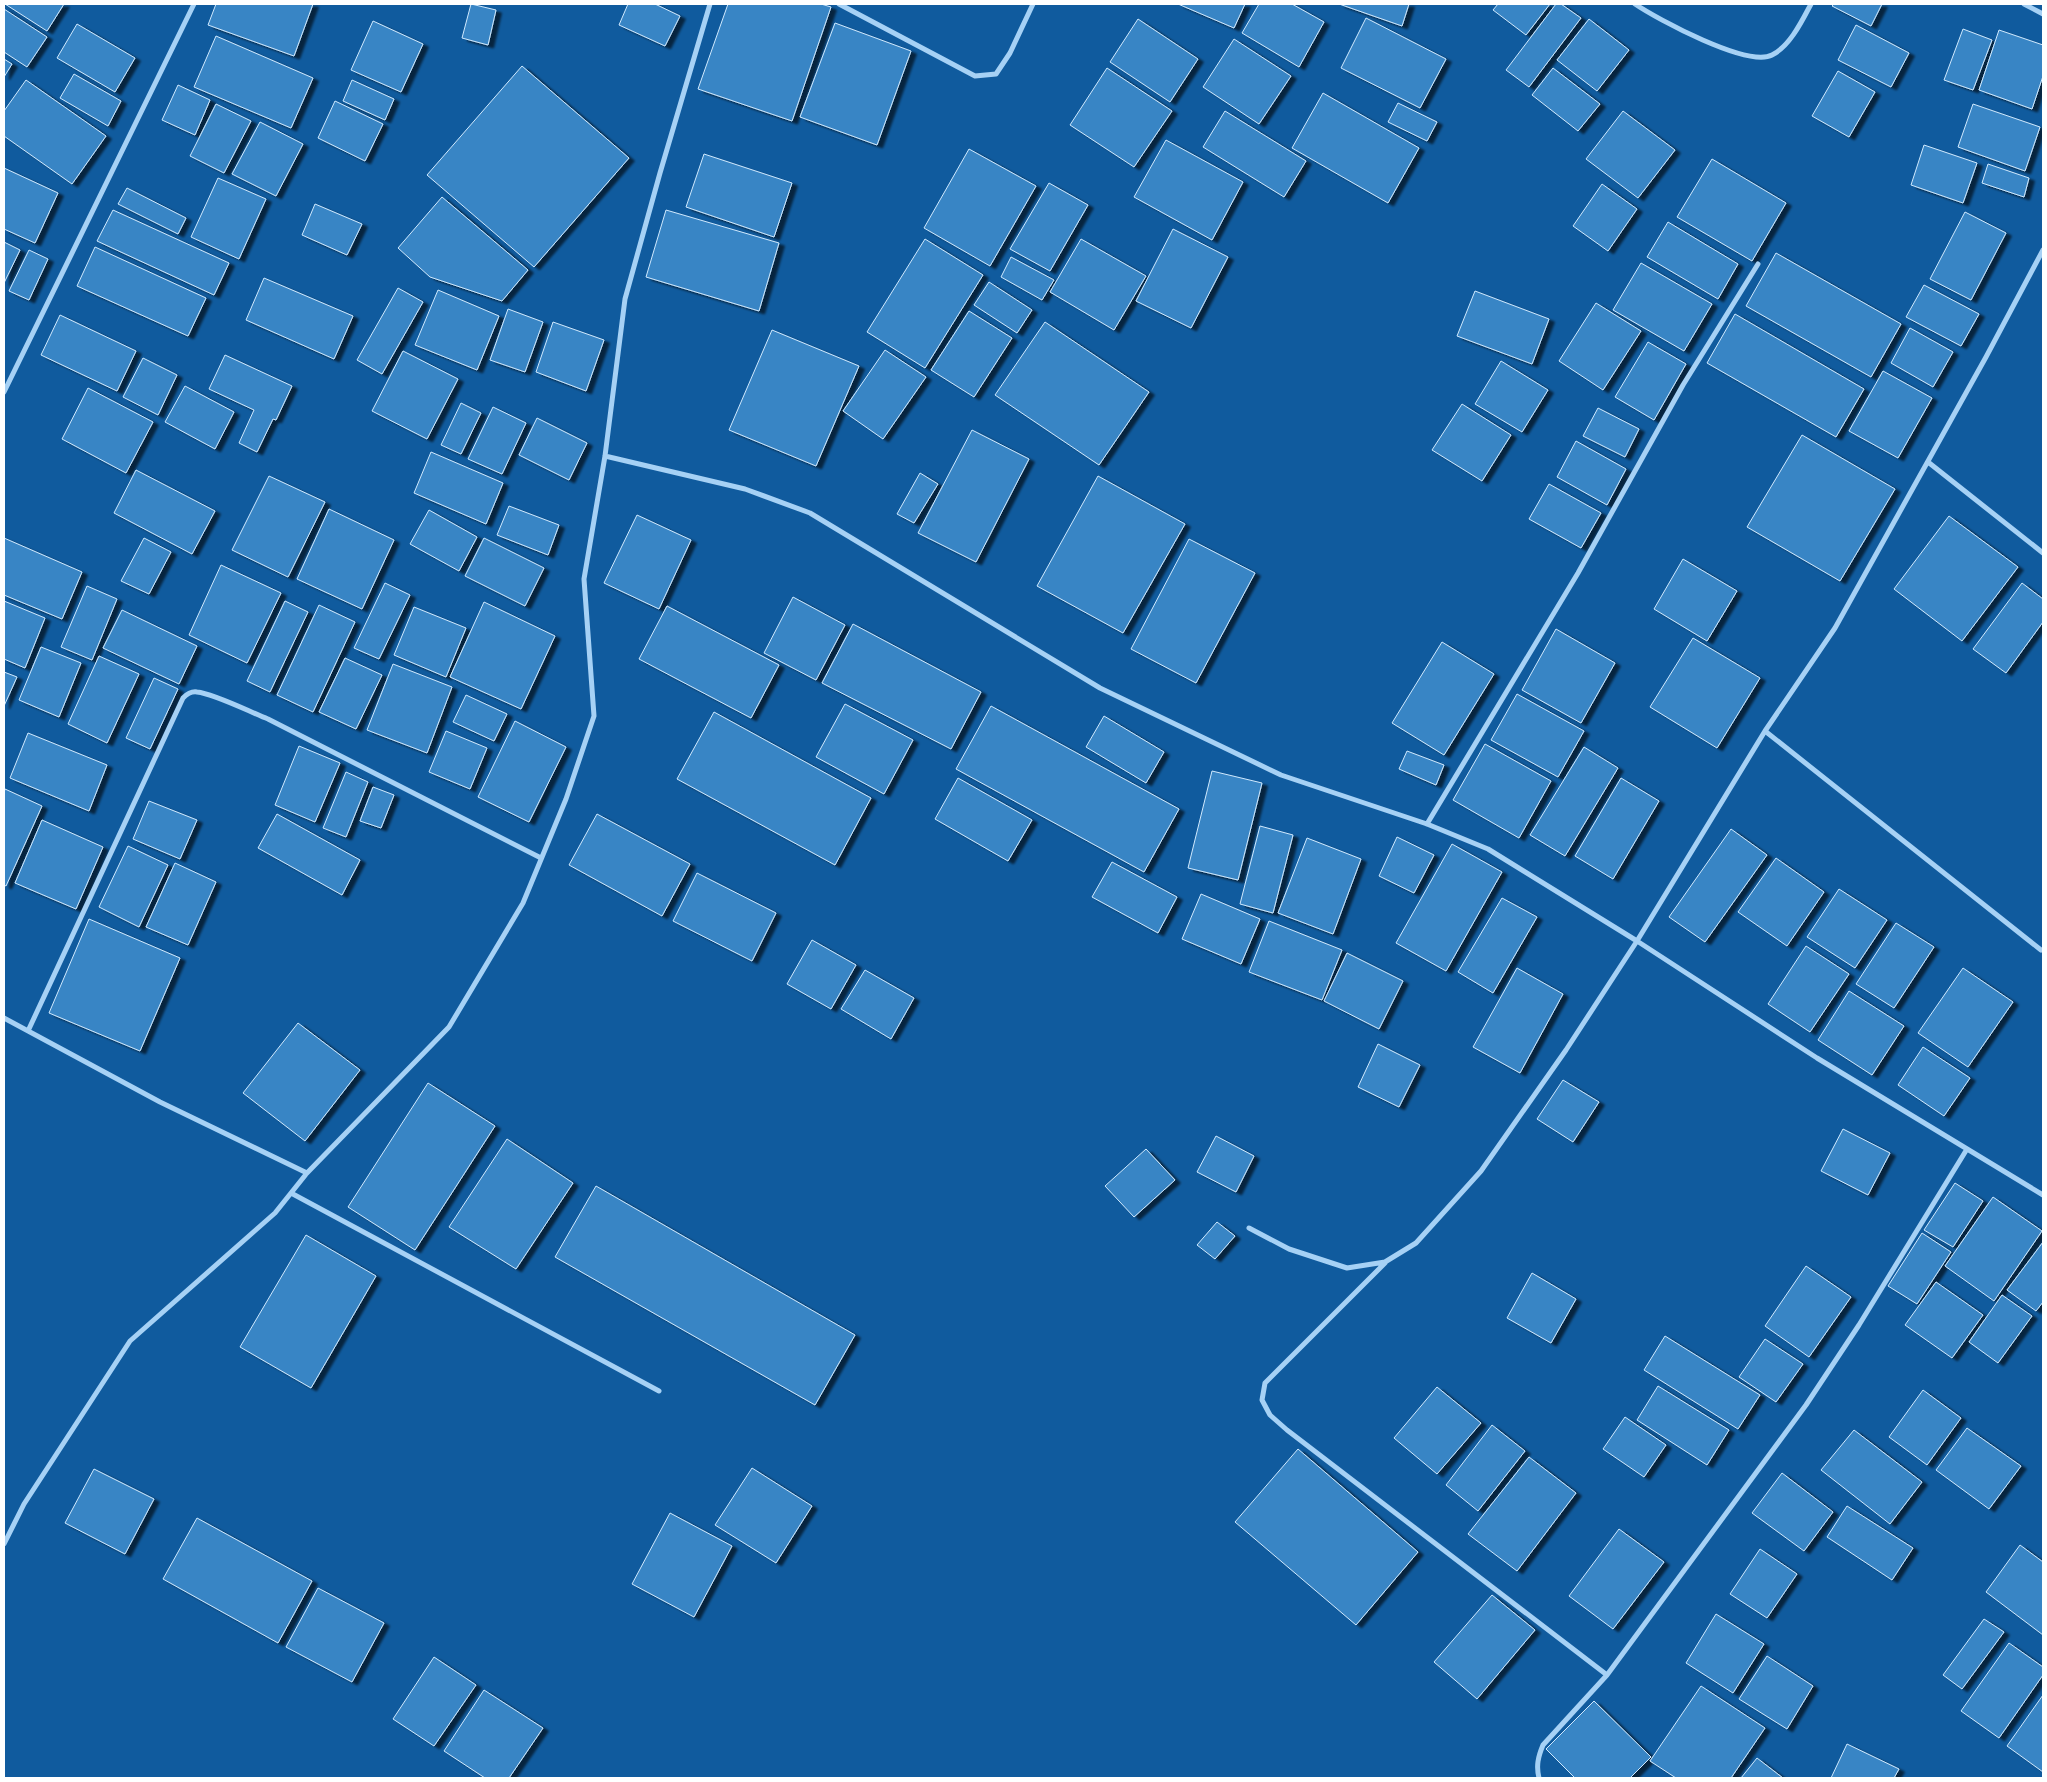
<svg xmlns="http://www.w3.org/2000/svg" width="2047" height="1782" viewBox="0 0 2047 1782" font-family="Signika,sans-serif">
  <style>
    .building { fill: #3985c5; stroke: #cfe9fe; filter: url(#shadow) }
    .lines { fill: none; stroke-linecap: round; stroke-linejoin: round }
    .street { stroke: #a6d1f5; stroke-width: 5 }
  </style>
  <defs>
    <filter id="shadow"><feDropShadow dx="5.5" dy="3" stdDeviation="1" flood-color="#0009"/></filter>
  </defs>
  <rect width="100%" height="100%" fill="#105b9e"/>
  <path class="building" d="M5 4H64L47 31Z
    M216 4H313L294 56 208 25Z
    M471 4 496 10 488 45 462 38Z
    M628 4H655L680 16 665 46 619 25Z
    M728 4H821L831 7 792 121 698 89Z
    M1178 4H1245L1234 28Z
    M1259 4H1292L1324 22 1299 67 1242 33Z
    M1339 4H1409L1402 26Z
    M1498 4H1550L1526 35 1493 10Z
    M1556 4H1561L1581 18 1529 87 1506 70Z
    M1834 4H1882L1871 26 1832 6Z
    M4 9 47 37 27 67 4 52Z
    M1366 18 1446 59 1420 108 1341 68Z
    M1138 19 1198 59 1170 102 1110 62Z
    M1589 19 1629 50 1597 91 1557 60Z
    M373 21 423 44 401 92 351 70Z
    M835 23 911 51 877 145 800 117Z
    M77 24 135 58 115 92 57 58Z
    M1856 25 1909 53 1891 87 1838 60Z
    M1963 29 1992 40 1973 90 1944 80Z
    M1999 30 2043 45V76L2032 109 1979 90Z
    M216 36 313 78 291 128 194 87Z
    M1234 39 1291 76 1259 124 1203 87Z
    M4 59 12 64 4 77Z
    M522 66 629 158 534 267 427 175Z
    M1107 68 1172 111 1134 167 1070 125Z
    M1553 68 1600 104 1578 131 1532 95Z
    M1838 71 1875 92 1849 137 1812 116Z
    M74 74 121 101 108 126 60 98Z
    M26 80 106 136 72 184 4 136V111Z
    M352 80 394 99 385 120 343 101Z
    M178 85 210 100 195 135 162 120Z
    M1323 93 1419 148 1388 203 1292 148Z
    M335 101 383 124 365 161 318 138Z
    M1398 103 1437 122 1427 141 1388 122Z
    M216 104 251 121 224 173 190 156Z
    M1973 104 2040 127 2025 171 1958 147Z
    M1225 111 1306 161 1284 197 1203 147Z
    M1623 111 1675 150 1638 198 1586 159Z
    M260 122 303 144 276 196 232 174Z
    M1166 140 1243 182 1212 240 1134 197Z
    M1924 145 1977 163 1963 203 1911 185Z
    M969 149 1036 186 990 266 924 228Z
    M704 154 792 183 774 237 686 207Z
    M1712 159 1786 203 1752 261 1677 217Z
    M1988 164 2029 178 2024 197 1982 183Z
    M4 168 58 193 35 243 4 229Z
    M218 178 266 199 239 259 191 237Z
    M1049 183 1088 205 1050 271 1010 249Z
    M1602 184 1637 209 1608 251 1573 226Z
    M127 188 186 218 178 234 118 204Z
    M442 197 528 270 502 301 430 277 398 248Z
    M315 204 362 224 347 255 302 235Z
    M113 210 229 263 214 295 97 241Z
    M666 210 779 243 759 311 646 277Z
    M1965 212 2006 233 1971 300 1930 279Z
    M1668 222 1738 264 1718 299 1647 257Z
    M1173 229 1228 257 1191 328 1136 301Z
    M925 239 983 275 925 368 867 332Z
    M1081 239 1146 276 1114 330 1050 292Z
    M4 242 20 250 4 283Z
    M95 247 206 298 188 336 77 286Z
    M29 250 48 259 29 300 9 291Z
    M1776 253 1901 324 1871 377 1746 306Z
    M1011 257 1054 280 1042 300 1001 277Z
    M1641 263 1712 304 1684 351 1613 310Z
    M264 278 353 316 334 359 246 320Z
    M989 282 1032 310 1017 333 974 305Z
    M1924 285 1979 314 1961 346 1906 317Z
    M398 288 423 302 382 374 357 360Z
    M438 290 499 316 477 370 415 345Z
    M1475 291 1549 319 1532 364 1457 336Z
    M1596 303 1641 331 1603 390 1559 361Z
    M508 309 543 322 525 372 490 360Z
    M969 311 1012 338 974 397 931 370Z
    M1735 314 1864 389 1836 437 1707 363Z
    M60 315 136 351 117 391 41 355Z
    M553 322 604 340 586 391 536 372Z
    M1045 322 1149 392 1099 465 995 395Z
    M1910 328 1953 352 1933 387 1891 363Z
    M772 330 859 366 816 466 729 430Z
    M1648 342 1686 364 1654 420 1615 397Z
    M885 350 926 377 883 439 843 411Z
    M403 351 458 379 427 439 372 411Z
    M225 355 292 386 276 420 273 419 257 452 239 443 254 410 209 389Z
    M143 358 177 375 158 415 123 397Z
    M1501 361 1548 390 1522 432 1475 404Z
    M1883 371 1932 398 1898 458 1849 431Z
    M185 386 234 412 215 449 165 422Z
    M88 388 153 422 126 473 62 439Z
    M461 403 481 413 461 454 441 445Z
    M1462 404 1511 435 1482 481 1432 450Z
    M493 407 526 423 502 474 468 459Z
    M1598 408 1639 429 1625 457 1583 436Z
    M537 418 587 443 569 480 519 455Z
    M972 430 1029 459 976 562 918 533Z
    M1802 435 1895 489 1840 581 1747 527Z
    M1576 441 1626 469 1607 505 1557 477Z
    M431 452 503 483 486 524 414 493Z
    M136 470 215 511 192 554 114 513Z
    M920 473 938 484 914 523 897 514Z
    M269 476 325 502 288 577 232 550Z
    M1098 476 1185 524 1123 633 1037 586Z
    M1549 484 1601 513 1581 548 1529 519Z
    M509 506 559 525 548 555 497 535Z
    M329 509 394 540 362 609 297 579Z
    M429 510 477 537 459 571 410 544Z
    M637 515 691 540 659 609 604 583Z
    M1949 516 2018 567 1962 641 1894 589Z
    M4 538 82 572 62 619 4 595Z
    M144 538 171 552 149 594 121 581Z
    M484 538 544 568 525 606 465 576Z
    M1189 539 1255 573 1196 683 1131 649Z
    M1683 559 1737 591 1707 641 1654 609Z
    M221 565 281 593 247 663 189 635Z
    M385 583 410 595 379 659 354 648Z
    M2022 583 2043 599V622L2006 673 1973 649Z
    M87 586 117 599 92 660 61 647Z
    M793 597 845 625 816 680 764 653Z
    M4 601 45 618 25 668 4 659Z
    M285 601 308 612 270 692 247 681Z
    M484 602 555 636 521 709 450 677Z
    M319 605 355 622 313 712 277 695Z
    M667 606 779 665 751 718 639 659Z
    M414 607 466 628 446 677 394 655Z
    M122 610 197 646 179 684 103 648Z
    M853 624 981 692 951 749 822 683Z
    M1556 629 1615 663 1581 723 1522 690Z
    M1693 638 1760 678 1717 748 1650 707Z
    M1442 642 1494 674 1444 755 1392 723Z
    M41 647 81 663 59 717 19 700Z
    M99 656 139 674 107 743 68 724Z
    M345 658 382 675 356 729 319 712Z
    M393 664 452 687 427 753 367 730Z
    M4 672 17 677 4 706Z
    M154 678 178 689 150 749 126 738Z
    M1517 694 1584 731 1558 777 1491 740Z
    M466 695 507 714 494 741 453 722Z
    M845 704 913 740 884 794 816 757Z
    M991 706 1179 809 1144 872 956 769Z
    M714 712 871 798 835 865 677 779Z
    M1104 716 1164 752 1146 783 1086 747Z
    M515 721 566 747 529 822 478 797Z
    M446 731 487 748 470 789 429 772Z
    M28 733 107 765 89 811 10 778Z
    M1485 744 1551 781 1519 838 1453 800Z
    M299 746 340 763 315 822 275 805Z
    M1584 747 1618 768 1565 856 1530 835Z
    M1407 751 1444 765 1436 785 1399 769Z
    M1212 771 1262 783 1238 880 1188 868Z
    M346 772 368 782 346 837 323 828Z
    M958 778 1032 820 1008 861 935 819Z
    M1621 778 1659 801 1613 879 1575 856Z
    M373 787 394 795 381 828 360 821Z
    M5 789 42 806 6 886 4 885V793Z
    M149 801 197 820 180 859 133 839Z
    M277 814 360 860 342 895 258 848Z
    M597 814 690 864 662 916 569 865Z
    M42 820 103 847 76 909 15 883Z
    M1260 826 1293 835 1273 913 1240 904Z
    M1731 829 1767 855 1705 942 1669 917Z
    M1397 837 1434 855 1414 893 1379 876Z
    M1307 838 1361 859 1333 934 1278 913Z
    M1452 844 1502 872 1446 971 1396 943Z
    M128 846 168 865 139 927 99 907Z
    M1776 858 1824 892 1787 946 1738 912Z
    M1112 862 1177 897 1158 933 1092 897Z
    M175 863 216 882 188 945 146 927Z
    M697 873 776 913 752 961 673 921Z
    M1839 889 1887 920 1855 968 1807 937Z
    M1201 894 1260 919 1241 964 1182 939Z
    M1502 898 1537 917 1493 993 1458 972Z
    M89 919 180 958 140 1051 49 1013Z
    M1269 921 1342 950 1322 1000 1249 972Z
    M1896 923 1934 947 1894 1008 1856 984Z
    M812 940 856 965 831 1009 787 984Z
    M1806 946 1849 974 1810 1032 1768 1004Z
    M1347 953 1403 981 1379 1029 1324 1001Z
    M1517 968 1563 994 1520 1073 1473 1047Z
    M1963 968 2013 1002 1968 1067 1918 1033Z
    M865 970 914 998 891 1039 841 1009Z
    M1849 991 1904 1026 1872 1075 1818 1040Z
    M298 1023 360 1070 305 1141 243 1093Z
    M1378 1044 1420 1065 1399 1107 1358 1087Z
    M1923 1047 1970 1078 1944 1116 1898 1085Z
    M1563 1080 1599 1102 1573 1142 1537 1119Z
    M428 1083 495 1126 415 1250 348 1207Z
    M1843 1129 1890 1153 1868 1195 1821 1171Z
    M1216 1136 1254 1156 1236 1192 1197 1172Z
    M507 1139 573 1183 516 1269 449 1227Z
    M1146 1149 1175 1180 1134 1217 1105 1186Z
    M1955 1183 1983 1201 1953 1247 1924 1230Z
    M596 1186 855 1335 815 1405 555 1257Z
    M1993 1197 2042 1231 1994 1301 1945 1266Z
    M1217 1222 1235 1236 1215 1259 1197 1245Z
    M1922 1233 1951 1252 1917 1304 1888 1286Z
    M306 1235 376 1276 311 1388 240 1347Z
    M2043 1242V1302L2036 1311 2007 1290Z
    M1806 1266 1851 1297 1809 1357 1765 1326Z
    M1532 1273 1576 1299 1551 1343 1507 1318Z
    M1936 1282 1983 1315 1952 1358 1905 1325Z
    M2002 1295 2032 1316 1998 1363 1969 1342Z
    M1665 1336 1760 1395 1738 1429 1644 1370Z
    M1765 1339 1803 1364 1776 1402 1739 1377Z
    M1658 1386 1729 1430 1707 1465 1637 1420Z
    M1437 1387 1481 1423 1437 1474 1394 1438Z
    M1923 1390 1961 1418 1927 1465 1889 1437Z
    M1625 1417 1666 1445 1644 1477 1603 1449Z
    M1492 1425 1525 1451 1478 1511 1446 1485Z
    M1967 1428 2021 1466 1989 1509 1936 1470Z
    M1854 1430 1922 1482 1890 1524 1821 1470Z
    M1298 1449 1418 1552 1356 1625 1235 1522Z
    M1529 1457 1576 1493 1517 1571 1468 1534Z
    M752 1468 812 1506 776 1563 715 1525Z
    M94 1469 154 1499 125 1554 65 1523Z
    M1782 1473 1833 1512 1804 1551 1752 1513Z
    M1847 1506 1913 1548 1892 1580 1827 1537Z
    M670 1513 732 1546 694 1617 632 1584Z
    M197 1518 312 1581 278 1643 163 1579Z
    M1619 1529 1664 1562 1613 1629 1569 1596Z
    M2020 1545 2043 1562V1635L1986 1592Z
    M1760 1549 1797 1574 1767 1618 1730 1594Z
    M318 1588 384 1623 352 1682 286 1647Z
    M1492 1595 1535 1630 1477 1699 1434 1662Z
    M1716 1614 1764 1644 1733 1693 1686 1663Z
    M1984 1619 2004 1632 1962 1689 1943 1675Z
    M2009 1643 2043 1667V1675L1999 1738 1961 1711Z
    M1767 1656 1813 1686 1787 1729 1739 1699Z
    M434 1657 476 1685 434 1746 393 1719Z
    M1701 1686 1765 1728 1731 1778H1676L1650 1761Z
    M484 1690 543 1728 509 1778H485L444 1751Z
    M2043 1695V1772L2007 1746Z
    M1594 1701 1651 1757 1630 1778H1575L1546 1749Z
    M1847 1744 1899 1769 1894 1778H1831Z
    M1757 1758 1783 1778H1741Z"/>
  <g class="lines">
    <path class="street" d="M839 4 975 76 996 74 1010 53 1033 4
      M1635 4C1657 19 1748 68 1772 55 1790 46 1802 21 1811 4
      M2024 4 2043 14
      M4 392 194 4
      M605 456 745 489 810 513 1100 688 1281 775 1427 824 1488 849 1637 941 1817 1058 2043 1195
      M1928 462 2043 553
      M1765 731 2041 950
      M1427 824 1578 573 1683 385 1758 264
      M4 1018 160 1102 307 1173
      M28 1031 183 698C187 694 191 691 197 692 215 694 250 712 268 719L541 858
      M291 1193 659 1391
      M1249 1228 1289 1249 1347 1268 1385 1262 1416 1243 1481 1171 1566 1050 1637 941 1765 731 1835 628 1986 357 2043 250
      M1385 1263 1265 1383 1262 1400 1270 1415 1287 1430 1607 1675
      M4 1544 24 1504 130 1341 275 1213 307 1173 449 1027 523 903 566 799 594 716 584 579 605 456 625 299 660 173 710 4
      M1539 1778C1536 1766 1538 1757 1543 1745L1607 1675 1806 1405 1859 1325 1967 1149"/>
  </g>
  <rect width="2047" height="1782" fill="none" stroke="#ffffff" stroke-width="10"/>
</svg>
